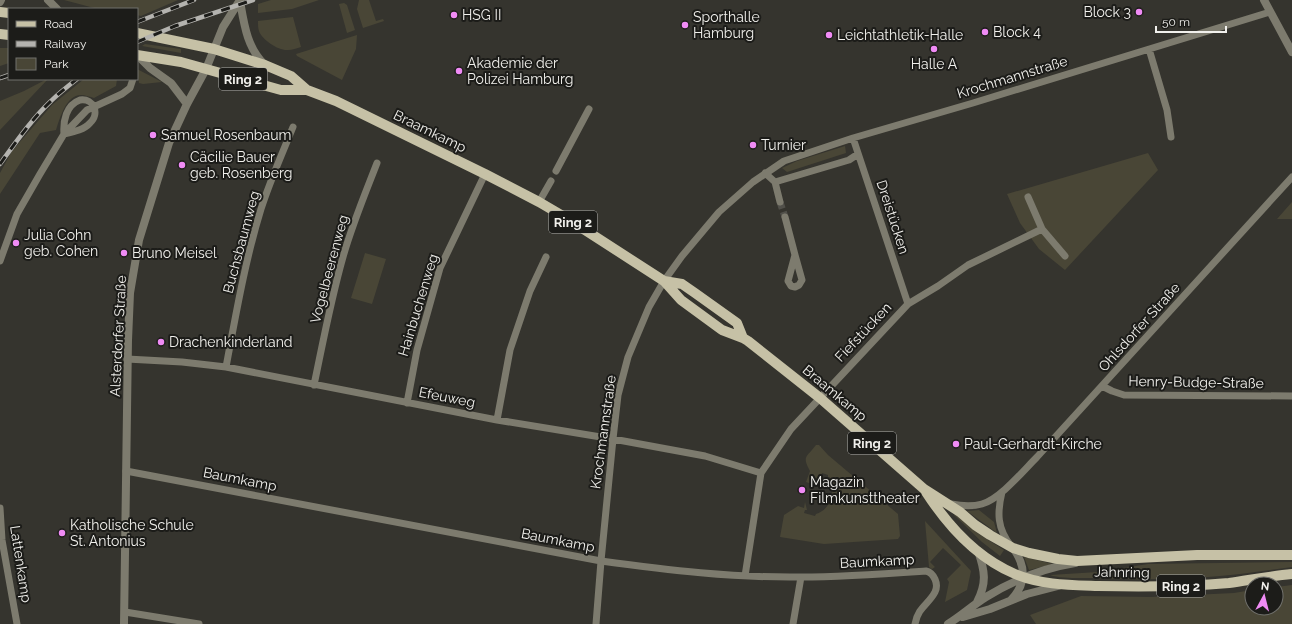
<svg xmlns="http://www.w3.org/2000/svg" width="1292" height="624" viewBox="0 0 1292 624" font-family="Raleway,sans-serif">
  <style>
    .green { fill: #494636 }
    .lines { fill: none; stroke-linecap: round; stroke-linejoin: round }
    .minor-tunnel { stroke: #51504a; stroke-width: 7; stroke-dasharray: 7 3.5; stroke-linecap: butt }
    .minor { stroke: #7d7b6e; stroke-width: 7 }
    .tertiary { stroke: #7d7b6e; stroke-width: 8 }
    .primary { stroke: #c6c1a6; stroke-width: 10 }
    .rail-casing { stroke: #b4b3af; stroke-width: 4.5 }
    .rail { stroke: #1c1c19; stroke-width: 3; stroke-dasharray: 9; stroke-linecap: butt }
    .poi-dot { fill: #f08bf5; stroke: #1c1c19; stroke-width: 1.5 }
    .labels { text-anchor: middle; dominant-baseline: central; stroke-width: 4; stroke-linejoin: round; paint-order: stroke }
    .shield { fill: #1c1c19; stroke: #b1b0ad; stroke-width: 1 }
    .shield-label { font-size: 13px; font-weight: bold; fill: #f1f0ec }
    .poi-label { font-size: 14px; fill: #f1f0ec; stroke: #1c1c19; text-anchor: start }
    .street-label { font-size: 14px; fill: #f1f0ec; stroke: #1c1c19 }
  </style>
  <rect width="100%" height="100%" fill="#35342e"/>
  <path class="green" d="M64 0H178L141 16 137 15V9H98Z
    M271 0H319L292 9 258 13V4Z
    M359 0H369L376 21 383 19 384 21 363 28 357 9Z
    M344 3 347 5 355 30 347 33 339 4Z
    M293 17 301 47C297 48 292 50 288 50 279 51 262 40 259 31 258 28 258 25 258 21Z
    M357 35 356 49 342 80 297 56 296 54Z
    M145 44 181 49V53L142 46Z
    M0 48H9V63L0 66Z
    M137 69 162 82 143 84 139 83Z
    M47 79H48L0 130V101L24 91Z
    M84 79H117L116 86 94 98C90 97 85 95 81 95 66 95 60 118 56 130L40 133 0 194V173L12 151 52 105Z
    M845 146 846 153 787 172 782 168 797 161Z
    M1148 153 1158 170 1065 270 1039 249 1020 223 1007 194Z
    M1292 202V219H1277Z
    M365 253 386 259 372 304 351 298Z
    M816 445H819L828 455 898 514 900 536 898 539 824 544 780 537 784 515 798 506 804 508 805 502 807 510H805L804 513 815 516 816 514C826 511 833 501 832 490 832 485 829 483 830 477H828V475L822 473 821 477 816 479 812 484 806 482 810 471C802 456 806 458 816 445Z
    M979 510 994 522 997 533 967 511Z
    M955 514 979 534 1004 550 1000 556 982 542 954 515Z
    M925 521 971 571 967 590 945 602 949 582 947 579 961 565 943 548 930 562 935 567 932 569 929 567Z
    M1024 557 1053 564 1029 570Z
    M1292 562V567C1268 570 1244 574 1220 576 1179 580 1136 580 1095 578 1083 578 1061 579 1050 575L1098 572 1148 564Z
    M1292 585V624H1036L1030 615 1081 596 1151 597 1234 593 1252 590V608H1276V587Z"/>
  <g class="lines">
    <path class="minor-tunnel" d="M780 202 785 217"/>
    <path class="minor" d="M1149 49 1167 110 1171 137
      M80 100C94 98 100 114 90 123 84 130 73 132 64 134 63 121 66 105 80 100Z
      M853 138 908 304
      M556 171 589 109
      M765 173 775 182 780 202
      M775 182 849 160 858 154
      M1028 197 1042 229 1065 256
      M539 202 551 181
      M785 217 795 255 788 281 791 286 795 287 799 285 802 280 795 255
      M0 261 17 214 40 174 64 134 87 110 122 94 130 88 133 79
      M127 359 182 362 226 367 497 420 613 439 705 456 761 473
      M226 367C236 314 245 261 261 209 270 181 282 154 293 127
      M314 385C323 342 331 299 343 257 352 225 365 194 377 163
      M1102 386 1112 391 1124 395 1292 396
      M407 403 417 350 440 268 485 174
      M497 420 510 350 530 291 546 257
      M126 471 601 561C667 570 734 578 801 577 843 577 884 574 926 571 934 573 939 584 935 592 929 604 918 607 915 624
      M1002 492C997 513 997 528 1011 546
      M951 504C961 506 972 507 982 504 1000 499 1023 471 1037 457L1292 177
      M0 508 2 540 17 624
      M745 576 761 473 791 429 908 304 938 286 968 265 1042 229
      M125 612 199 624
      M596 624 601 561 613 439 618 395 628 357 649 307 664 281 682 256 719 212 753 182 784 161 853 138 973 103 1270 12
      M793 624 801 577"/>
    <path class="tertiary" d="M48 0 57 9
      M1264 0 1292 52
      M240 1C244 24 247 48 265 65
      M0 2 1 0
      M137 55 150 68 171 83 187 104
      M1011 600C1027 583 1026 566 1013 548
      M977 602C987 583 985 571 978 551
      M963 617 990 609 1027 594 1058 586
      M124 624 128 340 130 293 139 240 169 143 187 104 206 69 223 27 240 0
      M948 624C961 616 973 605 986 597 1014 580 1043 568 1075 563"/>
    <path class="primary" d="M0 12 9 13
      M137 33 214 49 265 65 291 76 307 90
      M0 34 9 35
      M137 55 181 62 281 90H307L336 101 485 174 539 202 568 219 664 281 681 300 722 330 743 338 748 341 820 398 924 489 960 512 975 525 990 535 1013 548 1029 553 1058 559 1077 561 1197 555H1292
      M664 281 682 284 695 293 737 323 743 338
      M926 492C948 526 977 558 1015 574 1041 585 1070 585 1098 586 1142 587 1185 587 1229 583 1250 580 1271 576 1292 574"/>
    <defs>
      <path id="rail" d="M137 22 194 0
        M137 42 175 26 253 0
        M0 78 9 75
        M0 164C16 142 31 120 51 101 59 93 68 86 77 79"/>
    </defs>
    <use href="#rail" class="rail-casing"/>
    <use href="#rail" class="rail"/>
  </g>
  <g class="poi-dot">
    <circle cx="1139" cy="12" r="4"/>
    <circle cx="454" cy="15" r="4"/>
    <circle cx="685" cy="25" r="4"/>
    <circle cx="985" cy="32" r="4"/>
    <circle cx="829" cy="35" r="4"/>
    <circle cx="934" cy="49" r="4"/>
    <circle cx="459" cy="71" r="4"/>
    <circle cx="153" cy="135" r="4"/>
    <circle cx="753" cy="145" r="4"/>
    <circle cx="182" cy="165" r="4"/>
    <circle cx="16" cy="243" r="4"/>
    <circle cx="124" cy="253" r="4"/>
    <circle cx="161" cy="342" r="4"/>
    <circle cx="956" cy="444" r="4"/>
    <circle cx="802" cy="490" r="4"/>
    <circle cx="62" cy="533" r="4"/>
  </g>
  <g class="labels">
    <g class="shield">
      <rect x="219" y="68" width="48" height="22" rx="3"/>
      <rect x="549" y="211" width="48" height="22" rx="3"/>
      <rect x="848" y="432" width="48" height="22" rx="3"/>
      <rect x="1157" y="575" width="48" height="22" rx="3"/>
    </g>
    <g class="shield-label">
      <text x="243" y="79">Ring 2</text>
      <text x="573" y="222">Ring 2</text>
      <text x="872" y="443">Ring 2</text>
      <text x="1181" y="586">Ring 2</text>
    </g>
    <g class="poi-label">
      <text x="1131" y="12" text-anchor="end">Block 3</text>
      <text x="462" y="15">HSG II</text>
      <text x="693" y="17">Sporthalle<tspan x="693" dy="16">Hamburg</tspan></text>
      <text x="993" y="32">Block 4</text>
      <text x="837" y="35">Leichtathletik-Halle</text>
      <text x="467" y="63">Akademie der<tspan x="467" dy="16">Polizei Hamburg</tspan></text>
      <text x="934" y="64" text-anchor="middle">Halle A</text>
      <text x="161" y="135">Samuel Rosenbaum</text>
      <text x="761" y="145">Turnier</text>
      <text x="190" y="157">Cäcilie Bauer<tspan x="190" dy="16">geb. Rosenberg</tspan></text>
      <text x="24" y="235">Julia Cohn<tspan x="24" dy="16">geb. Cohen</tspan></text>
      <text x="132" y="253">Bruno Meisel</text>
      <text x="169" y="342">Drachenkinderland</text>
      <text x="964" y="444">Paul-Gerhardt-Kirche</text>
      <text x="810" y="482">Magazin<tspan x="810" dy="16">Filmkunsttheater</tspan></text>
      <text x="70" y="525">Katholische Schule<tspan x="70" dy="16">St. Antonius</tspan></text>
    </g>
    <g class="street-label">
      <text transform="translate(1012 77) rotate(-17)">Krochmannstraße</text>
      <text transform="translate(430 131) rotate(26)">Braamkamp</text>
      <text transform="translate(893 217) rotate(72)">Dreistücken</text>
      <text transform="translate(241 242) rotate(-75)">Buchsbaumweg</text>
      <text transform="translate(329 269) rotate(-75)">Vogelbeerenweg</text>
      <text transform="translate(418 305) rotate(-73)">Hainbuchenweg</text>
      <text transform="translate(1139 327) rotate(-48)">Ohlsdorfer Straße</text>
      <text transform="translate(863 332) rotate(-47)">Fiefstücken</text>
      <text transform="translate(118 336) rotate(-87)">Alsterdorfer Straße</text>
      <text transform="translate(1196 382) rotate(1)">Henry-Budge-Straße</text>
      <text transform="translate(835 393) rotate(40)">Braamkamp</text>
      <text transform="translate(447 397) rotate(11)">Efeuweg</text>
      <text transform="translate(603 432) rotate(-82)">Krochmannstraße</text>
      <text transform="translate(240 479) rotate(11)">Baumkamp</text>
      <text transform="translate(558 540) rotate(11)">Baumkamp</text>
      <text transform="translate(877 561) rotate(-3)">Baumkamp</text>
      <text transform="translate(21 564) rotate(81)">Lattenkamp</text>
      <text transform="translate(1122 572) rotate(1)">Jahnring</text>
    </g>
  </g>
  <rect x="8" y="8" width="130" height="72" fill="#1c1c19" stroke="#71716d"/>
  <rect x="16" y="21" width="20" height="6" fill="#c6c1a6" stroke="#71716d"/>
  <text x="44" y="28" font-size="12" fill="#f1f0ec">Road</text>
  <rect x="16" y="41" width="20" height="6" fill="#b4b3af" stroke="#71716d"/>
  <text x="44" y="48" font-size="12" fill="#f1f0ec">Railway</text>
  <rect x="16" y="58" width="20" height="12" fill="#494636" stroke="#71716d"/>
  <text x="44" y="68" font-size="12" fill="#f1f0ec">Park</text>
  <g transform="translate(1264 596) rotate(7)"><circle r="19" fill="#1c1c19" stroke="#71716d"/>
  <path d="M0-3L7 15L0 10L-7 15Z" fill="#f08bf5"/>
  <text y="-6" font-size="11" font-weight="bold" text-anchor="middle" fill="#f1f0ec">N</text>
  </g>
  <path d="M1156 26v6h70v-6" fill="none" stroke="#f1f0ec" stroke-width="2"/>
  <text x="1162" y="26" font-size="12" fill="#f1f0ec" stroke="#1c1c19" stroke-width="3" paint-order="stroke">50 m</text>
</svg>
